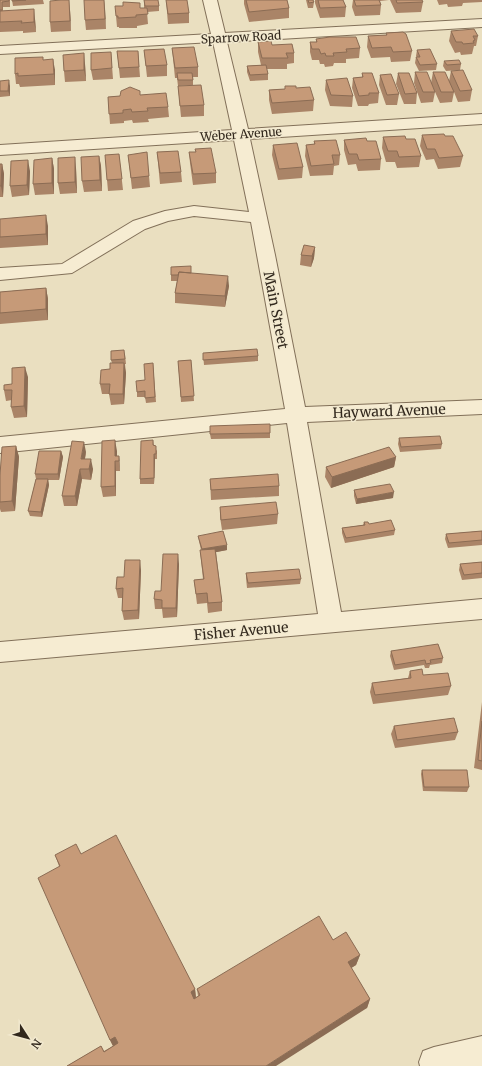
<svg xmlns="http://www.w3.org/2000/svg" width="482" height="1066" viewBox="0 0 482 1066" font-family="Merriweather,serif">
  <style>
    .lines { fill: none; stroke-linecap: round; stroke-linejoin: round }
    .minor-casing { stroke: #827059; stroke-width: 2 }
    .minor { fill: #f6ecd2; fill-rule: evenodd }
    .wall { fill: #aa8467 }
    .shaded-wall { fill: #8b6c54 }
    .building { fill: #c69a78; stroke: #8b6c54 }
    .labels { text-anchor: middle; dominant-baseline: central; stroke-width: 3; stroke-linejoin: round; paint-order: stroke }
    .far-street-label { font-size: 12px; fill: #32281d; stroke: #f2e9cf }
    .street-label { font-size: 14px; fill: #32281d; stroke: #f2e9cf }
  </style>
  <rect width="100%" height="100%" fill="#eadfc0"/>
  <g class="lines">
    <defs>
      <path id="minor" d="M203 0H217L225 33 482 19V27L227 42 248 129 482 114V124L250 139 275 255 305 407 482 400V414L307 422 341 612 482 599V619L0 662V642L318 614 287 423 0 453V437L285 409 251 222 194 216 168 221 145 229 72 273 0 280V268L62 264 133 221 165 211 194 206 249 212 234 140 0 155V145L232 130 213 42 0 54V46L211 34Z
        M482 1036V1066H420L419 1062 423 1051 434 1047Z"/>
    </defs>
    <use href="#minor" class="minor-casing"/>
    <use href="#minor" class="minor"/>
  </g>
  <path class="wall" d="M0 0H10V7H3V11L35 19 36 32 23 33V31L0 32Z
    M12 0H43L44 4 13 6Z
    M104 0 106 29 86 30 85 20Z
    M144 0 159 6V11L147 12 148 24 137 26V28H119V27H117L116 16 140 8H144Z
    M166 0 189 13V23L168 24Z
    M244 0H287L289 8V18L249 22 244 4Z
    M306 0H313L314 2 313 8H308Z
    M315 0H343L346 7 345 17 320 18 315 3Z
    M353 0H389L380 1 381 5 380 15 355 16 352 7Z
    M390 0H422L423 2 421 12 396 13Z
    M437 0H482V2L463 3 462 6 448 7 447 4 439 5Z
    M70 10 71 31 51 32 50 22Z
    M451 31 478 36 476 46H474L472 54 461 55 460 52 455 53 449 41Z
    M386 33 412 51 410 61 391 62 390 57 371 58 367 47 368 36 386 35Z
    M316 39 360 48 359 58 346 59V63H334L333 66 325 67 324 64H320L319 60H312L310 52V42H316Z
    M258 42 272 45 294 53V63L287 64V69H266L268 74V80L250 81 247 72V66L261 65 258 52Z
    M172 48 198 67V77H193V85L178 86 177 78H175Z
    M144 50 167 65V76L147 77Z
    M417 50 437 64 436 70 419 71 415 63 416 57H417L416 56Z
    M117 51H138L140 77 120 78Z
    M111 52 113 79 93 80 91 70Z
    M43 57V60L55 70V85L20 87 19 84H16L15 74Z
    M444 61 461 64 460 70 446 71 443 66Z
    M85 64 86 81 65 82 64 71Z
    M451 71 472 90 470 101 458 102 454 92 452 102 440 103 431 83 433 72 449 81Z
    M415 72 435 92 433 102 421 103 414 83Z
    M362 73 379 93 378 103 369 104 368 106H358L352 88 353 78 362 77Z
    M398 73 417 93 416 104H404L396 84Z
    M380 75 399 94 397 105H386L379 85Z
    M326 80 353 96 352 107 330 106 325 90Z
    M0 81 10 86V96L0 97Z
    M178 86 204 105V116L181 117Z
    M285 86 296 88 314 100 313 111 272 114 269 100V90L285 89Z
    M140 95 168 107 169 117 148 119 149 122 133 123 132 120 124 121V123L110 124 108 97Z
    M422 135 463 156 460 167 438 169 434 159 426 160 420 146Z
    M383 137 406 139 421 156 419 167 397 168 395 162H386L382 148Z
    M344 140 367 141 381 159 380 170 358 171 356 164 348 165 344 150Z
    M314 141 340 155 339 165 334 166 333 175 310 176 305 156 306 145 314 144Z
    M273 145 303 167 302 178 278 180 272 155Z
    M195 149 216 173V183L193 185 190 163 189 152H196Z
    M157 152 181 172 182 182 160 184Z
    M119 154 123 190 108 191 107 180Z
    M128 155 149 176 150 187 132 189Z
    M99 156 101 166 102 191 84 192 82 181Z
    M52 158 54 169V194L35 195 33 184Z
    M0 164H2L4 174 3 197H0Z
    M76 168 77 193 60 194 58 183Z
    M30 171 29 195 12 197 10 186Z
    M0 219 48 226V245L0 248Z
    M315 247 314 258 311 267 300 265 301 255Z
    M171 267 191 273 229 286 225 307 175 303V293L177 281H171Z
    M46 288 48 299V320L0 324V292Z
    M203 353 258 356V361L204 365Z
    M125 355 126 364H125L126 373 124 404 111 405 109 394H102L100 384 110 369 112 363 111 360Z
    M191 360 194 401 181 402 178 361Z
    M153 363 156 402 146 403 145 397H137V392L145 380Z
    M28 377 27 417 14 418 11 407 12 400 6 401 4 390 12 384Z
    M270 433V438L211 439 210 434Z
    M399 438 442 444 441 449 400 452 398 444Z
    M153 440 154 446 157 451V459H155L154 484H140V479Z
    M16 446 19 457 15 511 1 512 0 509V475Z
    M61 451 63 457 59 480H48L49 485 42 517 30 516 28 511 36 479 35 474Z
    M117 451V456H119L120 471H116V496L103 497 101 487Z
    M86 452 85 459 93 469 91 480 82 479 77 506H64L62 496Z
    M396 457 394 467 331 488 325 477 326 467Z
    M210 479 279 486V496L211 500Z
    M354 490 393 498 356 504 354 496Z
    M220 507 278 514 277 524 222 530 220 517Z
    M364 522 369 524 395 530 394 535 345 543 342 533V528L363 525Z
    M482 531V545L448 548 445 539 446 534Z
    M198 536 227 550 216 552 222 602V611L208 613 207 603 197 604 194 580 203 579 201 560 200 550H201L199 541Z
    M482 562V578L462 580 459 570 460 564Z
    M179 564 177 617 163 618 162 609H155L154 599 161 591Z
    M141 570 139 619 124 620 122 611V598H118L116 589 124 577Z
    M246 573 301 579 300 584 247 588 246 578Z
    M391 651 443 658 442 663 430 665 429 668H425L424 665 394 670 390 656Z
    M410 671 423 675 451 686 448 695 373 704 370 692 372 683 408 678Z
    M482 702V770L474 768Z
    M394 726 458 732 455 740 395 748 391 734Z
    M422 770 469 787 467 792 423 791 421 774Z
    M81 854 195 989 196 997 198 996 197 989 333 940 360 955 356 965 351 968 370 999 367 1008 67 1066 101 1046 104 1051 113 1046 110 1040 59 866 55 855Z"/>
  <path class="shaded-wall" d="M69 0 70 10 71 31 70 21Z
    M104 0 105 8 106 29 105 19Z
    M34 9 35 19 36 32 34 22Z
    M84 53 85 64 86 81 84 70Z
    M53 59 55 70V85L54 74Z
    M9 80 10 86V96L8 91Z
    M99 156 101 166 102 191 100 180Z
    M75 157 76 168 77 193 75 182Z
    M52 158 54 169V194L52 183Z
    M28 160 30 171 29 195 27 185Z
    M2 164 4 174 3 197 1 186Z
    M46 215 48 226V245L46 234Z
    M315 247 314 258 311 267 312 256Z
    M228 276 229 286 225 307V296Z
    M46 288 48 299V320L46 309Z
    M124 363 126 373 124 404 123 394Z
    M25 367 28 377 27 417 24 406Z
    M115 440 117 451V461L115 456Z
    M84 442 86 452 83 469 81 459Z
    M16 446 19 457 15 511 12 501Z
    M61 451 63 457 59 480 58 474Z
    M154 454 155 459 154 484Z
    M119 456 120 466V471L119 461Z
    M396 457 394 467 331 488 332 477Z
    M91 459 93 469 91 480 89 469Z
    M115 461 116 471V496L115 486Z
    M80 469 82 479 77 506 75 496Z
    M48 479 49 485 42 517 41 512Z
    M394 492 393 498 356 504 357 499Z
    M227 545V550L202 555V549Z
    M178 554 179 564 177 617 176 608Z
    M140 560 141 570 139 619 138 610Z
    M360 955 356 965 345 972 348 962Z
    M195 989 196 999 192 1001 191 992Z
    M370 999 367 1008 276 1066H266Z
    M115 1037 119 1045 114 1048 110 1040Z"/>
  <path class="building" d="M0 0H9V1L2 2V10H0Z
    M12 0H26L12 1Z
    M61 0H69L70 21 50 22V1Z
    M84 0H104L105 19 85 20Z
    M144 0H158L159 6H145Z
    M166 0H187L189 13 168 14Z
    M246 0H287L289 8 249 12Z
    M308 0H313L314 2 309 3Z
    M318 0H343L346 7 320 8Z
    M354 0H379L381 5 356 6Z
    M396 0H422L423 2 397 3Z
    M123 2 140 3V8H147L148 14 136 15V17L118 18V16H116L115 6H123Z
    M34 9V22L21 23 22 21 0 22V11Z
    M474 29 478 36H473L475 40 473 41 474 43 463 44 462 42H456L451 31Z
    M403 32 406 34 412 51 393 52 391 47 372 48 368 36 387 35 386 33Z
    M330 37H356L360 48 346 49 347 52 333 53 334 56H326L325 53 321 54 319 49H312L310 42H317L316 39Z
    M271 41 272 45 292 44 294 53H286L288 58H262L258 42Z
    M194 47 198 67 175 68 172 48Z
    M164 49 167 65 146 66 144 50Z
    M430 49 437 64 420 65 416 57H420L417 50Z
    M117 51H138L139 67 119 68Z
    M111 52 112 68 91 70V53Z
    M84 53V70L64 71 63 55Z
    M43 57V60L53 59 54 74 18 76V73L15 74V58Z
    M459 60 461 64 447 65 444 61Z
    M266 65 268 74 250 75 247 66Z
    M463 70 472 90 460 91 451 71Z
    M415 72H427L435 92H423Z
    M433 72H445L454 92H441Z
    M177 73H192L193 80H178Z
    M362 73H372L379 93H369V95L359 96 353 78 363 77Z
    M398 73H409L417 93 405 94Z
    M391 74 399 94 387 95 380 75Z
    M347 78 353 96 331 95 326 80Z
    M9 80 8 91H0V81Z
    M201 85 204 105 180 106 178 86Z
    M285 86H296V88L310 87 314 100 272 103 269 90 285 89Z
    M130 87 140 91V95L166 93 168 107 147 108 148 111 132 112 131 109 123 110V113L109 114 108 97 120 96 121 91Z
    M444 134 445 136H453L463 156 439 158 435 149H427L422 135Z
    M405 136 406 139H415L421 156 399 157 397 151H388L383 137Z
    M366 138 367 141H376L381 159 359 160 357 154H349L344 140Z
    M336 140 340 155H332L334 164 311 166 306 145 315 144 314 141Z
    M297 143 303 167 279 169 273 145Z
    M211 148 216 173 193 174 189 152H196L195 149Z
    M178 151 181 172 160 173 157 152Z
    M147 152 149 176 131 178 128 155Z
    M119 154 122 179 107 180 105 155Z
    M99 156 100 180 82 181 81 157Z
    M75 157V182L58 183V158Z
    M52 158V183L33 184 34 160Z
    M28 160 27 185 10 186 11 161Z
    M0 164H2L1 186H0Z
    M46 215V234L0 237V219Z
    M304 245 315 247 312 256 301 255Z
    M191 266V273L179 272 178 275H171V267Z
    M179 272 228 276 225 296 175 293Z
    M46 288V309L0 313V292Z
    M257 349 258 356 203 360V353Z
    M124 350 125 359 111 360V351Z
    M191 360 194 396 181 397 178 361Z
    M110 363H124L123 394H109L110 384H100L101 370 110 369Z
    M153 363 155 397 145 398V391L137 392 136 381 145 380 144 364Z
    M25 367 24 406 11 407 12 390H4V385L12 384V368Z
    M270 424V433L210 434V426Z
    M440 436 442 444 401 447 399 438Z
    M115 440V456H119V461H115V486L101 487 102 441Z
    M153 440V445L156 446V454H154V478L140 479 141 441Z
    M72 441 84 442 81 459H91L89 469H80L75 496H62Z
    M16 446 12 501 0 502V475L2 447Z
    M389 447 396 457 332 477 326 467Z
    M39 451H61L58 474H35Z
    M278 474 279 486 211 490 210 479Z
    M36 479H48L41 512 28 511Z
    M390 484 394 492 357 499 354 490Z
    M276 502 278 514 221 520 220 507Z
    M391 520 395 530 346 538 342 528 365 525 364 522H368L369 524Z
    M223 531 227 545 202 549 198 536Z
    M482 531V540L449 543 446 534Z
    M215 549 222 602 208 603 207 593 196 594 194 580 204 579 200 550Z
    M163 554H178L176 608H162V600L154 599 155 591H161Z
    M125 560H140L138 610 122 611 123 588 116 589 117 577H124Z
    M482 562V573L464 575 460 564Z
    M299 569 301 579 248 583 246 573Z
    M438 644 443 658 430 660 431 663 426 664 425 660 395 665 391 651Z
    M422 669 423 675 448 673 451 686 375 695 372 683 411 678 410 671Z
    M454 718 458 732 397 740 394 726Z
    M482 721V761L478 760Z
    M422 770H467L469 787H424Z
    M116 835 195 989 191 992 194 999 200 995 197 989 319 916 333 940 346 932 360 955 348 962 370 999 266 1066H67L101 1046 104 1052 118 1043 115 1037 110 1040 38 878 60 866 55 855 76 844 81 854Z"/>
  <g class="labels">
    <g class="far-street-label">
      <text transform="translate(241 37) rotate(-3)">Sparrow Road</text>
      <text transform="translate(241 134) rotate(-4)">Weber Avenue</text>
    </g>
    <g class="street-label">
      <text transform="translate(276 310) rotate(79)">Main Street</text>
      <text transform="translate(389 411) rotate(-2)">Hayward Avenue</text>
      <text transform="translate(241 631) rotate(-5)">Fisher Avenue</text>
    </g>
  </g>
  <g transform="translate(28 1038) rotate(126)" stroke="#f2e9cf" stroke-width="3" paint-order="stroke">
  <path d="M0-3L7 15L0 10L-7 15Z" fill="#32281d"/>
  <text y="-6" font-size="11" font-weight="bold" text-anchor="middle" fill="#32281d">N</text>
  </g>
</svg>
